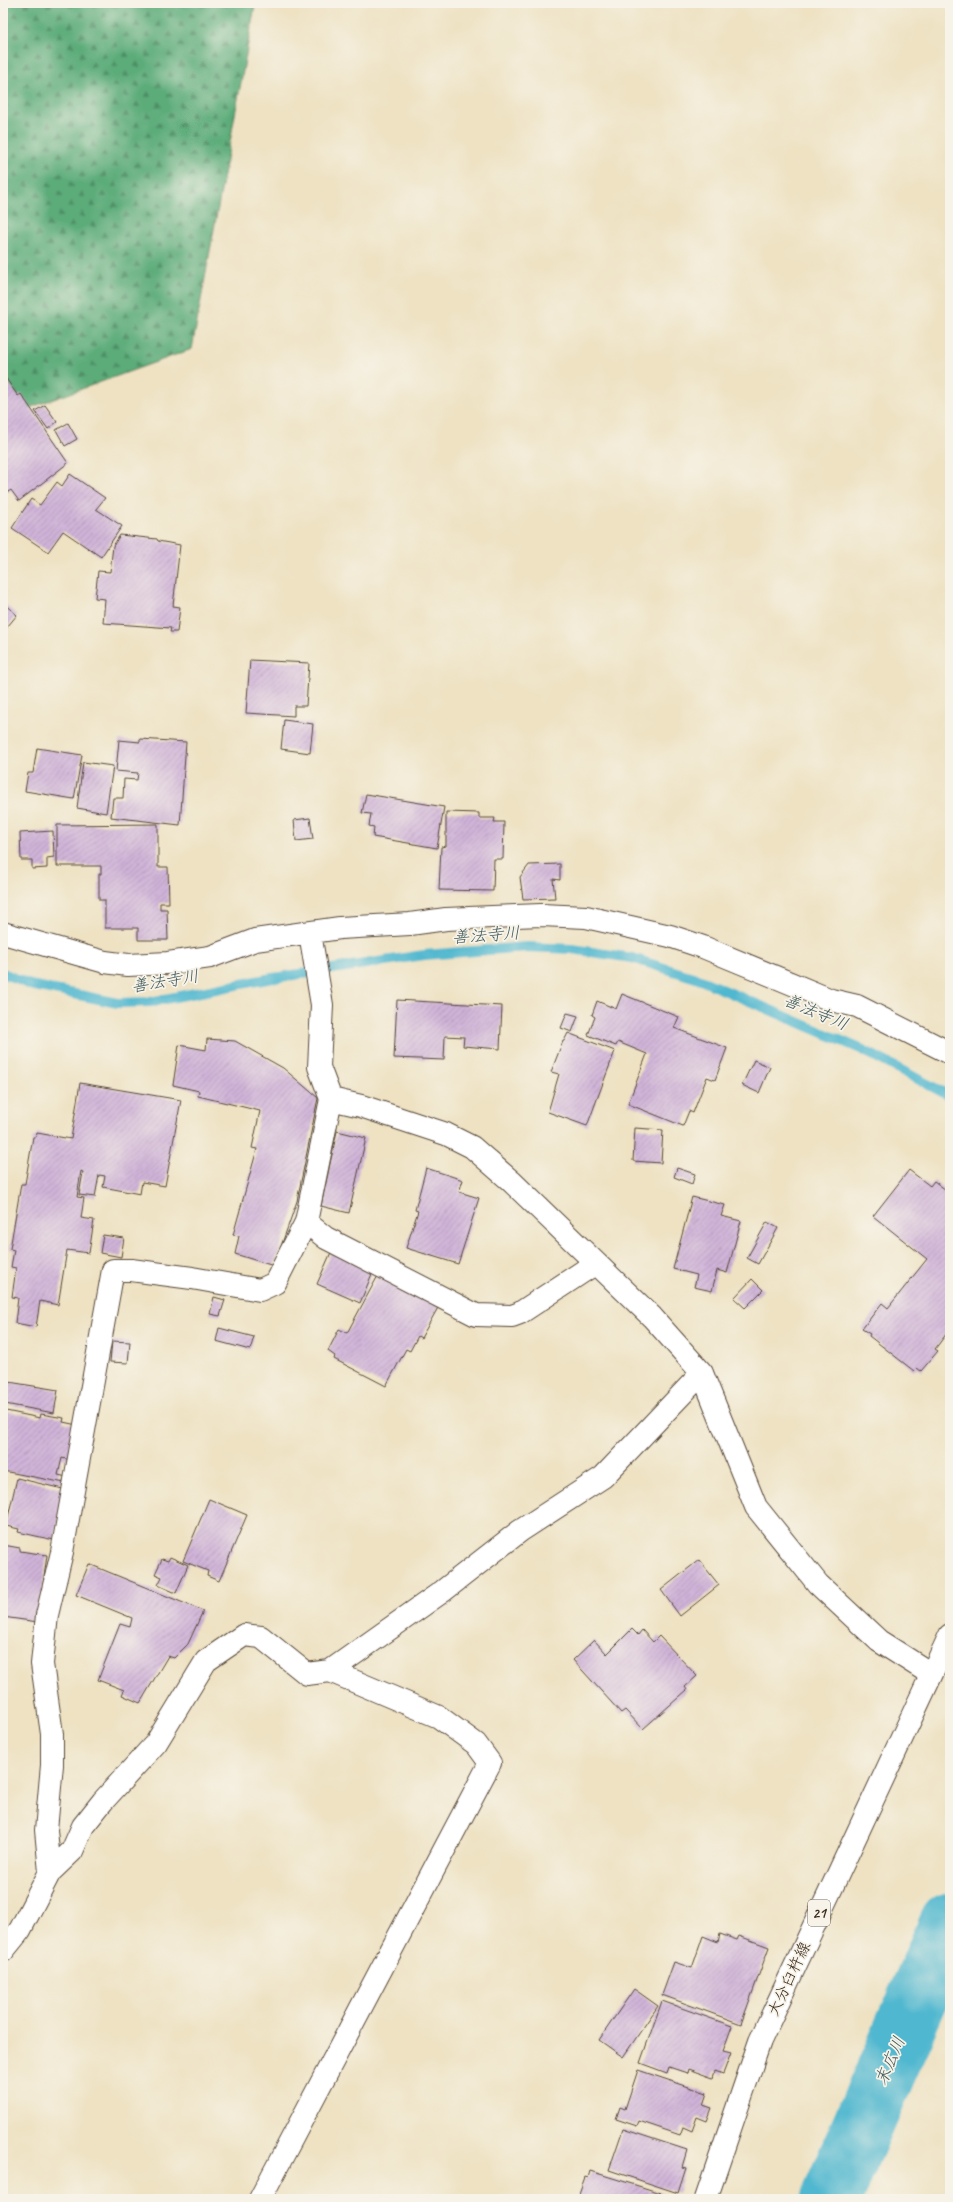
<svg xmlns="http://www.w3.org/2000/svg" width="953" height="2202" viewBox="0 0 953 2202" font-family="Caveat,'Klee One',sans-serif">
  <style>
    .forest { fill: url(#forest-firs); stroke: #4c6b4c }
    .lines { fill: none; stroke-linecap: round; stroke-linejoin: round }
    .stream { stroke: #50b7cf; stroke-width: 10 }
    .river { stroke: #50b7cf; stroke-width: 61 }
    .building { fill: url(#building-hatch) }
    .minor-casing { stroke: #564637; stroke-width: 24 }
    .major-casing { stroke: #564637; stroke-width: 24 }
    .minor { stroke: #fff; stroke-width: 22 }
    .major { stroke: #fff; stroke-width: 22 }
    .labels { text-anchor: middle; dominant-baseline: central; stroke-width: 3.5; stroke-linejoin: round; paint-order: stroke }
    .shield { fill: #f7f3e8; stroke: #73665b; stroke-width: 1 }
    .shield-label { font-size: 15px; font-weight: bold; fill: #3b2a1e }
    .street-label { font-size: 16px; fill: #3b2a1e; stroke: #f7f3e8 }
    .water-label { font-size: 17px; font-style: italic; fill: #425b5c; stroke: #f7f3e8 }
  </style>
  <defs>
    <pattern id="forest-firs" width="22" height="20" patternUnits="userSpaceOnUse"><rect width="22" height="20" fill="#5cac79"/><path d="M5 1l3.5 6h-7zM16 11l3.5 6h-7z" fill="#4d8c63"/></pattern>
    <pattern id="building-hatch" width="6" height="6" patternUnits="userSpaceOnUse"><rect width="6" height="6" fill="#d0b4d9"/><path d="M-1 1l2-2M0 6l6-6M5 7l2-2" fill="none" stroke="#aa93af"/></pattern>
  </defs>
  <rect width="100%" height="100%" fill="#f7f3e8"/>
  <filter id="ink" filterUnits="userSpaceOnUse"><feTurbulence type="fractalNoise" baseFrequency=".025" numOctaves="2"/><feDisplacementMap in="SourceGraphic" scale="8" xChannelSelector="R" yChannelSelector="G"/><feConvolveMatrix kernelMatrix="1 2 1 2 8 2 1 2 1" color-interpolation-filters="sRGB"/></filter>
  <filter id="wash" filterUnits="userSpaceOnUse"><feTurbulence type="fractalNoise" baseFrequency=".012" numOctaves="4" result="noise"/><feDisplacementMap in="SourceGraphic" scale="16" xChannelSelector="R" yChannelSelector="G"/><feGaussianBlur stdDeviation="0.9" result="paint"/><feColorMatrix in="noise" values="0 0 0 0 0 0 0 0 0 0 0 0 0 0 0 0 0 1.4 0 .05"/><feComposite in="paint" operator="in"/></filter>
  <g filter="url(#wash)">
    <rect width="100%" height="100%" fill="#eee2c3"/>
    <path class="forest" d="M3 3H254L255 6 192 349 29 408 3 401Z"/>
    <g class="lines">
      <path class="stream" d="M3 973 30 985 118 1003 150 1002 267 979 424 955 527 947 572 949 632 958 696 978 863 1050 950 1096"/>
      <path class="river" d="M831 2199 950 1923"/>
    </g>
    <g id="blocks">
      <path class="building" d="M3 374 18 396 21 394 68 463 19 501 11 490 8 492 3 484Z
        M45 405 57 422 48 429 35 411Z
        M68 423 77 439 65 446 56 430Z
        M70 474 105 498 96 509 122 526 101 557 63 531 48 552 12 528 31 499 40 505 57 482 62 486Z
        M120 535 157 539 158 541 180 545 173 606 180 607 177 632H170L171 628 103 623 105 599 95 598 98 571 110 572 113 546Z
        M3 603 17 615 3 632Z
        M250 660 309 663 306 706H294V716L246 713Z
        M284 720 313 724 310 753 281 749Z
        M140 739 186 742 180 825 111 817 113 798H123L124 779 137 780 138 773 116 771 119 740 140 742Z
        M37 748 82 755 74 799 25 791 28 773H33Z
        M83 762 113 766 106 813 77 808Z
        M366 794 444 807 437 848 373 837 374 827 369 826 371 814 362 813Z
        M446 812 479 813V818H495L494 822H504L503 859H494L493 891 439 890 441 847 446 846Z
        M310 818 313 839 296 841 294 820Z
        M158 824V867H168L169 903H160V909H167L168 940H138V928H105V900H99V874H101V866H57V825Z
        M53 831 54 857 47 858V868L32 869V860H21L20 833Z
        M560 864V880L553 879 555 898 523 899 520 877 529 865Z
        M622 994 679 1017 674 1028 727 1048 715 1080 707 1077 693 1113 689 1111 683 1126 628 1104 647 1054 618 1042 616 1046 588 1035 595 1017 592 1015 597 1001 616 1009Z
        M397 1000 502 1006 500 1049 463 1046 464 1037 445 1036 444 1060 394 1058Z
        M567 1013 578 1016 572 1032 561 1028Z
        M568 1033 615 1051 587 1126 548 1112 559 1074 551 1072 563 1041H564Z
        M207 1039 235 1041 283 1068 318 1098 297 1201 274 1266 235 1254 239 1236 233 1235 257 1149 252 1148 260 1111 198 1096 199 1091 173 1085 179 1045 206 1050Z
        M754 1060 770 1067 759 1093 742 1085Z
        M80 1083 181 1100 165 1186 142 1182 140 1194 103 1187 105 1176 99 1175 95 1197 79 1195 83 1172 81 1171 77 1197 84 1198 81 1218 94 1220 89 1253 67 1250 58 1305 40 1301 36 1327 15 1323 18 1298 12 1297 16 1268 11 1267 14 1250 10 1249 21 1184H25L33 1137H36L37 1133 71 1139Z
        M635 1128 663 1130 661 1163 633 1161Z
        M337 1131 366 1138 349 1213 321 1206Z
        M426 1168 463 1180 459 1192 479 1198 458 1264 406 1248 418 1211 415 1210Z
        M677 1168 695 1174 692 1184 674 1177Z
        M909 1170 930 1186 934 1181 950 1193V1329L935 1349 938 1351 921 1371 917 1368 914 1371 869 1336 870 1334 862 1329 882 1303 888 1308 927 1259 873 1216Z
        M692 1197 725 1205 721 1216 741 1221 727 1273 717 1270 712 1291 694 1287 697 1275 673 1269Z
        M767 1222 778 1228 758 1264 747 1258Z
        M103 1235 124 1238 121 1257 100 1253Z
        M332 1250 374 1269 360 1303 317 1284Z
        M380 1272 440 1304 421 1338 418 1336 410 1351 406 1349 386 1386 334 1359 335 1356 328 1351 339 1329 347 1333Z
        M752 1279 763 1290 745 1308 734 1298Z
        M214 1297 225 1300 220 1316 210 1314Z
        M219 1328 254 1337 250 1350 216 1341Z
        M112 1341 130 1342 128 1363 110 1362Z
        M9 1382 58 1390 54 1413 5 1404Z
        M3 1406 7 1407 6 1411 40 1418 41 1414 64 1418 63 1422 77 1425 70 1460 62 1458 58 1475 67 1477 65 1483 3 1471Z
        M17 1478 67 1490 54 1540 18 1532 19 1529 6 1526Z
        M209 1499 247 1515 219 1581 207 1576 208 1571 183 1561Z
        M3 1545 20 1548V1551L47 1555 38 1622 3 1617Z
        M170 1557 188 1565 176 1593 158 1585 162 1577 155 1574 162 1559 168 1561Z
        M699 1560 719 1585 680 1616 661 1590Z
        M89 1564 203 1611 188 1644 174 1658 168 1656 140 1703 122 1695 124 1690 98 1680 120 1624 130 1627 132 1618 76 1595Z
        M632 1629 638 1635 642 1630 653 1642 659 1636 697 1676 685 1687 687 1690 643 1729 625 1710 621 1713 573 1660 594 1640 607 1654Z
        M720 1934 737 1940 739 1936 769 1947 741 2024 662 1995 674 1962 692 1968 703 1936 718 1942Z
        M634 1989 658 2006 623 2057 599 2040Z
        M662 2001 732 2026 723 2051 731 2053 723 2074 715 2071 713 2078 688 2069 687 2073 669 2067 667 2073 640 2063Z
        M638 2070 707 2093 703 2105 712 2108 707 2121 697 2117 692 2131 683 2127 680 2135 639 2121 637 2126 616 2119 620 2107 625 2109Z
        M623 2129 687 2150 682 2167 686 2168 678 2193 609 2170Z
        M590 2171 661 2193 659 2199H577L585 2177 588 2178Z"/>
    </g>
  </g>
  <g filter="url(#ink)">
    <use href="#blocks" fill-opacity="0" stroke="#564637" stroke-width="1"/>
    <g class="lines">
      <defs>
        <path id="minor" d="M3 933 105 962 128 965 168 963 210 957 255 940 340 928 410 924 446 919 541 915 586 917 670 936 703 947 831 1000 857 1006 950 1053
          M310 933 322 1005 319 1067 331 1099 361 1106 446 1134 472 1147 511 1181 652 1317 702 1373 756 1507 818 1584 879 1641 931 1674
          M306 1222 326 1238 476 1315 512 1316 520 1313 596 1263
          M330 1671 443 1591 520 1531 603 1477 702 1373
          M50 1872 46 1830 52 1765V1734L42 1664 47 1615 62 1552 113 1270H131L192 1278 260 1290 275 1283 306 1222 331 1099
          M3 1951 20 1930 50 1872 72 1851 83 1826 103 1801 156 1743 206 1661 244 1635 261 1637 307 1674 330 1671 439 1717 476 1744 490 1763 260 2199"/>
        <path id="major" d="M706 2199 760 2041 950 1635"/>
      </defs>
      <use href="#minor" class="minor-casing"/>
      <use href="#major" class="major-casing"/>
      <use href="#minor" class="minor"/>
      <use href="#major" class="major"/>
    </g>
  </g>
  <g class="labels">
    <rect class="shield" x="808" y="1900" width="22" height="26" rx="3"/>
    <g class="shield-label">
      <text x="819" y="1913">21</text>
    </g>
    <g class="street-label">
      <text transform="translate(789 1979) rotate(-65)">大分臼杵線</text>
    </g>
    <g class="water-label">
      <text transform="translate(486 935) rotate(-4)">善法寺川</text>
      <text transform="translate(165 981) rotate(-9)">善法寺川</text>
      <text transform="translate(816 1012) rotate(23)">善法寺川</text>
      <text transform="translate(890 2061) rotate(-67)">末広川</text>
    </g>
  </g>
  <rect width="953" height="2202" fill="none" stroke="#f7f3e8" stroke-width="16"/>
</svg>
